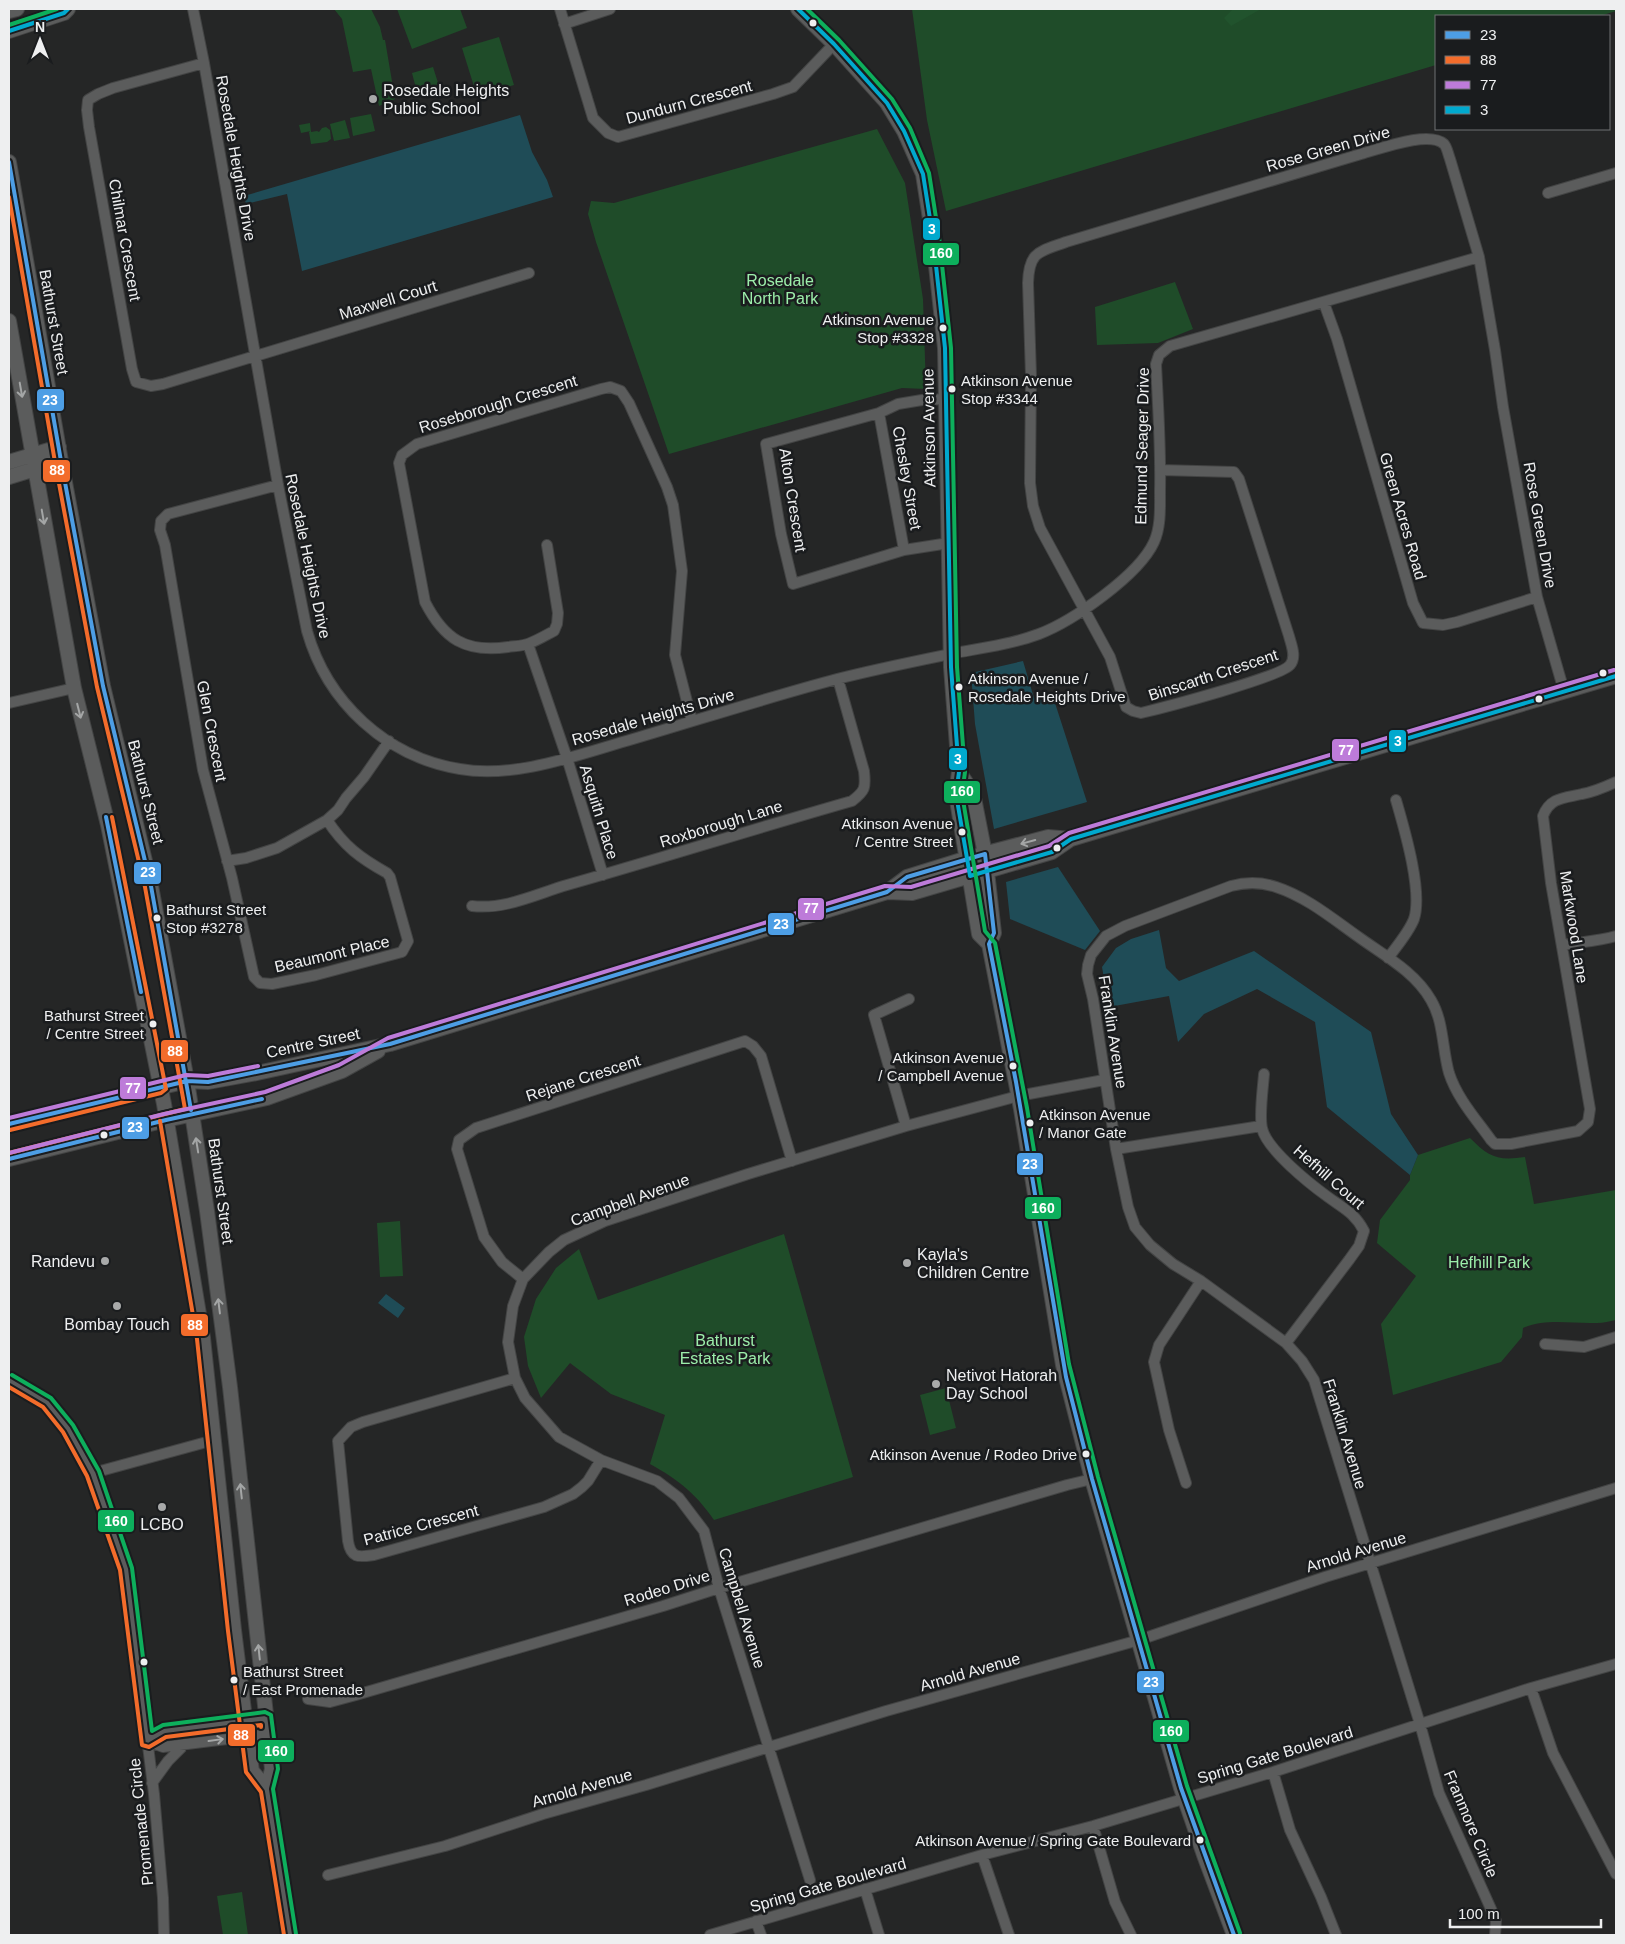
<svg xmlns="http://www.w3.org/2000/svg" width="1625" height="1944" viewBox="0 0 1625 1944" font-family="Arial,sans-serif">
  <style>
    .green { fill: #1f4c29 }
    .forest { fill: #21532d }
    .water { fill: #1f4c57 }
    .lines { fill: none; stroke-linecap: round; stroke-linejoin: round }
    .street-casing { stroke: #434444; stroke-width: 12 }
    .secondary-casing { stroke: #434444; stroke-width: 16 }
    .street { stroke: #5b5c5c; stroke-width: 10 }
    .secondary { stroke: #5b5c5c; stroke-width: 14 }
    .bus-1-casing { stroke: #1a1c1e; stroke-width: 8 }
    .bus-2-casing { stroke: #1a1c1e; stroke-width: 8 }
    .bus-3-casing { stroke: #1a1c1e; stroke-width: 8 }
    .bus-4-casing { stroke: #1a1c1e; stroke-width: 8 }
    .bus-5-casing { stroke: #1a1c1e; stroke-width: 8 }
    .bus-1 { stroke: #4d9ee5; stroke-width: 4 }
    .bus-2 { stroke: #f36c2b; stroke-width: 4 }
    .bus-3 { stroke: #bd7bd9; stroke-width: 4 }
    .bus-4 { stroke: #00a9ce; stroke-width: 4 }
    .bus-5 { stroke: #0daf5c; stroke-width: 4 }
    .oneway { stroke: #a4a6a6 }
    .bus-dot { fill: #eeeff0; stroke: #1a1c1e; stroke-width: 2 }
    .poi-dot { fill: #a8a9a9; stroke: #1a1c1e; stroke-width: 2 }
    .labels { text-anchor: middle; dominant-baseline: central; stroke-width: 5; stroke-linejoin: round; paint-order: stroke }
    .bus-label { font-size: 15px; fill: #eeeff0; stroke: #1a1c1e; text-anchor: end }
    .poi-label { font-size: 16px; fill: #eeeff0; stroke: #1a1c1e; text-anchor: start }
    .street-label { font-size: 16px; fill: #eeeff0; stroke: #1a1c1e }
    .park-label { font-size: 16px; fill: #9ceeaa; stroke: #1a1c1e }
    .line-badge { stroke: #1a1c1e; stroke-width: 2 }
    .badge-label { font-size: 14px; text-anchor: middle; font-weight: bold; fill: #fff }
  </style>
  <rect width="100%" height="100%" fill="#252626"/>
  <path class="green" d="M334 9H371L380 27 383 40H385L395 99 379 106 371 69 353 72 342 19Z
    M397 9H460L467 28 412 49Z
    M912 9H1616V11L1600 16H1436V65L946 211 927 120Z
    M499 37 514 85 477 96 462 48Z
    M433 67 439 86 417 92 412 73Z
    M371 114 375 131 353 136 350 118Z
    M345 120 350 138 334 141 330 124Z
    M310 123 311 132 317 131 319 132 322 128 326 127 330 130 331 139 327 142 311 144 309 132 311 131 301 133 299 125Z
    M877 129 905 183 923 299 926 389 902 388 669 454 596 242 588 214 591 201 614 203Z
    M1175 282 1193 329 1158 343 1097 345 1095 307Z
    M1470 1138C1489 1157 1497 1161 1525 1157L1534 1204 1616 1190V1320C1610 1321 1603 1323 1597 1323 1571 1324 1547 1318 1523 1328L1522 1337 1501 1362 1393 1395 1381 1324 1416 1276 1377 1243 1380 1220 1410 1180V1175L1418 1155Z
    M400 1221 403 1276 380 1277 377 1223Z
    M784 1234 853 1477 714 1520C695 1493 679 1480 650 1464L665 1415 611 1394 570 1363 541 1398 528 1366 524 1337 536 1299 556 1268 579 1249 598 1300Z
    M946 1388 956 1428 930 1435 920 1395Z
    M242 1892 248 1935H223L217 1896Z"/>
  <path class="forest" d="M1233 9H1261L1231 26 1224 18Z"/>
  <path class="water" d="M520 115 532 152 547 180 553 197 302 271 287 194 246 204 244 196Z
    M1023 661 1034 698 1055 703 1087 802 994 829 975 724 971 673Z
    M1058 867 1100 931 1085 950 1010 919 1006 882Z
    M1159 930 1166 968 1179 981 1254 951 1371 1032 1391 1114 1418 1155 1410 1175 1327 1107 1315 1022 1257 989 1204 1014 1178 1042 1169 996 1109 1007 1102 967 1116 948 1131 939Z
    M386 1294 405 1308 398 1318 378 1303Z"/>
  <g class="lines">
    <defs>
      <path id="street" d="M193 9 204 63 278 485 307 631C327 702 386 757 460 769 516 779 580 754 633 739 701 719 769 697 837 679 876 669 916 661 955 653 983 648 1012 644 1039 634 1073 621 1139 575 1154 542 1161 527 1160 507 1160 491 1161 449 1158 406 1156 364L1159 355 1170 346 1479 257
        M560 9 593 118 608 133 618 137 773 94 793 87 834 44
        M564 24 610 9
        M204 63 113 88 98 94 88 100 87 110 89 127 132 369 136 382 151 386 163 384 529 273
        M1548 193 1616 173
        M1324 303 1337 339 1413 603 1423 623 1443 625 1457 622 1537 597
        M947 399 922 400 898 404 879 413 766 444 781 534 793 584 904 550 949 543
        M879 413 904 550
        M1160 470 1234 472 1239 479 1289 636C1291 644 1297 657 1290 665 1281 677 1162 708 1141 713L1133 711 1126 707 1110 657 1040 528 1033 506 1030 483 1031 376 1028 283C1029 251 1039 252 1066 242L1361 154C1380 149 1429 130 1444 144 1447 147 1448 154 1450 159L1479 257 1495 350 1503 407 1537 597 1564 691
        M278 485 168 514 161 521 160 530 165 545 203 770 232 878 254 977 260 983 272 984 316 975 402 952 408 941 390 877 387 873C360 858 344 846 327 820
        M547 545 558 613 557 624 554 631C546 635 538 640 530 643 524 646 515 646 508 647 465 653 444 639 425 602L399 463 402 455 417 444 601 389 610 387 621 391 629 403 667 487 673 505 682 571 675 655 692 721
        M528 644 567 758 603 875
        M9 703 74 688
        M227 861 246 858 277 848 327 820 338 810 346 798 364 777 389 741
        M472 906C505 910 536 894 567 885 662 858 757 828 852 801 865 791 866 788 864 771L838 679
        M1562 945C1581 942 1599 941 1616 936
        M1388 958C1397 946 1409 932 1414 919 1423 891 1404 828 1396 800
        M1264 1074C1263 1088 1259 1115 1262 1128 1266 1149 1310 1184 1328 1197 1343 1208 1355 1213 1364 1231L1359 1246 1349 1260 1286 1343
        M906 1126 874 1015 909 999
        M1116 1149 1261 1126
        M523 1279 502 1262 484 1237 457 1149 459 1140 476 1128 745 1041 753 1046 761 1056 792 1161
        M1545 1344 1584 1347 1616 1337
        M515 1378 363 1422 351 1427 338 1441 348 1541C351 1559 359 1557 374 1555L544 1507 573 1494 582 1487 588 1481 601 1460
        M9 1380 47 1402 68 1428 93 1473 126 1569 154 1794 163 1898 164 1935
        M93 1473 214 1440
        M1186 1483 1169 1430 1154 1362 1159 1345 1201 1281
        M1531 1688 1553 1753 1616 1874
        M308 1699 330 1702 356 1695 663 1606 719 1588 1067 1485 1092 1479
        M147 1741 163 1747 268 1734
        M147 1741 164 1731 266 1718
        M1273 1772 1290 1830 1321 1897 1336 1935
        M152 1783 168 1761 185 1744
        M1093 1826 1115 1902 1131 1935
        M982 1855 1009 1935
        M328 1875 445 1846 543 1814 646 1785 886 1711 1139 1640 1325 1577 1616 1488
        M810 1880 719 1588 704 1531 679 1498 657 1481 601 1460 559 1437 525 1398 515 1378 508 1342 513 1306 523 1279 549 1252 564 1240 605 1221 748 1174 906 1126 1018 1096 1104 1080
        M865 1889 879 1935
        M756 1921 761 1935
        M710 1935 982 1855 1093 1826 1273 1772 1531 1688 1616 1664
        M1495 1935 1496 1921 1491 1909 1439 1793 1420 1724 1314 1380 1302 1361 1286 1343 1201 1281 1173 1264 1150 1245 1135 1227 1128 1207 1116 1149 1093 999 1087 974 1088 965 1091 955 1106 936 1125 926 1231 886C1246 882 1261 882 1276 887 1307 897 1333 919 1360 938 1385 956 1415 972 1431 1000 1444 1022 1442 1048 1449 1073 1457 1098 1476 1119 1491 1140L1495 1144H1511L1578 1131 1588 1122 1590 1109 1551 883 1543 816C1550 797 1565 798 1582 794 1594 792 1605 787 1616 782"/>
      <path id="secondary" d="M798 9 834 44 887 103 904 131 923 174 933 238 945 348 951 667 959 772 956 794 979 934 989 944 1021 1109 1063 1365 1092 1479 1181 1788 1204 1855 1234 1935
        M9 11 17 9
        M9 31 64 13 68 9
        M9 162 61 461 103 686 151 886 187 1081 207 1211 230 1387 272 1769 267 1789 290 1935
        M9 321 74 688 108 825 164 1104 203 1338 234 1630 249 1751 252 1771 267 1789
        M9 462 59 447
        M9 477 61 461
        M959 772 973 793 985 854 994 933 989 944
        M887 892 912 893 1052 852 1071 839 1616 676
        M9 1124 187 1081 208 1082 257 1073 390 1044 887 892 907 877 968 858 1048 837 1071 839
        M9 1159 166 1120 267 1098 342 1071 378 1051"/>
    </defs>
    <use href="#street" class="street-casing"/>
    <use href="#secondary" class="secondary-casing"/>
    <use href="#street" class="street"/>
    <use href="#secondary" class="secondary"/>
    <defs>
      <path id="bus-1" d="M9 162 61 461 103 686 151 886 191 1110
        M106 817 141 992
        M9 1124 187 1081 208 1082 390 1044 887 892 907 877 985 854 994 933 989 944 1016 1082 1066 1377 1092 1479 1181 1788 1234 1935
        M9 1159 166 1120 262 1099"/>
      <path id="bus-2" d="M9 197 55 462 97 687 145 887 185 1109 9 1153
        M160 1121 197 1339 228 1631 246 1772 261 1792 284 1935
        M10 1130 161 1093 166 1089 112 817
        M9 1387 43 1407 63 1432 87 1476 120 1570 142 1745 149 1747 166 1737 261 1725V1727"/>
      <path id="bus-3" d="M9 1118 186 1075 208 1076 258 1066
        M9 1153 164 1114 265 1092 339 1065 388 1038 885 886 911 887 1049 846 1069 833 1614 670"/>
      <path id="bus-4" d="M798 9 834 44 887 103 904 131 923 174 933 238 945 348 951 667 959 772 956 794 970 876 1052 852 1071 839 1616 676
        M9 31 64 13 68 9"/>
      <path id="bus-5" d="M807 9 839 40 892 99 910 128 929 173 939 237 951 348 957 667 965 772 962 794 985 931 995 943 1027 1108 1069 1364 1098 1477 1187 1786 1240 1933
        M9 25 57 9
        M12 1375 51 1398 73 1425 99 1471 132 1568 152 1731 163 1725 265 1712 271 1715 278 1769 273 1789 296 1934"/>
    </defs>
    <use href="#bus-1" class="bus-1-casing"/>
    <use href="#bus-2" class="bus-2-casing"/>
    <use href="#bus-3" class="bus-3-casing"/>
    <use href="#bus-4" class="bus-4-casing"/>
    <use href="#bus-5" class="bus-5-casing"/>
    <use href="#bus-1" class="bus-1"/>
    <use href="#bus-2" class="bus-2"/>
    <use href="#bus-3" class="bus-3"/>
    <use href="#bus-4" class="bus-4"/>
    <use href="#bus-5" class="bus-5"/>
  </g>
  <defs><path id="oneway-shaft" d="M-6 0H5M1.5-3L5.5 0L1.5 3" fill="none" stroke-width="1.6" stroke-linecap="round" stroke-linejoin="round" transform="scale(1.25)"/></defs>
  <g class="oneway">
    <use href="#oneway-shaft" transform="translate(21 390) rotate(80)"/>
    <use href="#oneway-shaft" transform="translate(43 517) rotate(80)"/>
    <use href="#oneway-shaft" transform="translate(79 711) rotate(76)"/>
    <use href="#oneway-shaft" transform="translate(1028 842) rotate(165)"/>
    <use href="#oneway-shaft" transform="translate(197 1145) rotate(-99)"/>
    <use href="#oneway-shaft" transform="translate(219 1306) rotate(-97)"/>
    <use href="#oneway-shaft" transform="translate(241 1491) rotate(-96)"/>
    <use href="#oneway-shaft" transform="translate(259 1652) rotate(-96)"/>
    <use href="#oneway-shaft" transform="translate(216 1740) rotate(-8)"/>
  </g>
  <g class="bus-dot">
    <circle cx="813" cy="23" r="4.5"/>
    <circle cx="943" cy="328" r="4.5"/>
    <circle cx="952" cy="389" r="4.5"/>
    <circle cx="1603" cy="673" r="4.5"/>
    <circle cx="959" cy="687" r="4.5"/>
    <circle cx="1539" cy="699" r="4.5"/>
    <circle cx="962" cy="832" r="4.5"/>
    <circle cx="1057" cy="848" r="4.5"/>
    <circle cx="157" cy="918" r="4.5"/>
    <circle cx="153" cy="1024" r="4.5"/>
    <circle cx="1013" cy="1066" r="4.5"/>
    <circle cx="1030" cy="1123" r="4.5"/>
    <circle cx="104" cy="1135" r="4.5"/>
    <circle cx="1086" cy="1454" r="4.5"/>
    <circle cx="144" cy="1662" r="4.5"/>
    <circle cx="234" cy="1680" r="4.5"/>
    <circle cx="1200" cy="1840" r="4.5"/>
  </g>
  <g class="poi-dot">
    <circle cx="373" cy="99" r="5"/>
    <circle cx="105" cy="1261" r="5"/>
    <circle cx="907" cy="1263" r="5"/>
    <circle cx="117" cy="1306" r="5"/>
    <circle cx="936" cy="1384" r="5"/>
    <circle cx="162" cy="1507" r="5"/>
  </g>
  <g class="labels">
    <g class="bus-label">
      <text x="934" y="319">Atkinson Avenue<tspan x="934" dy="18">Stop #3328</tspan></text>
      <text x="961" y="380" text-anchor="start">Atkinson Avenue<tspan x="961" dy="18">Stop #3344</tspan></text>
      <text x="968" y="678" text-anchor="start">Atkinson Avenue /<tspan x="968" dy="18">Rosedale Heights Drive</tspan></text>
      <text x="953" y="823">Atkinson Avenue<tspan x="953" dy="18">/ Centre Street</tspan></text>
      <text x="166" y="909" text-anchor="start">Bathurst Street<tspan x="166" dy="18">Stop #3278</tspan></text>
      <text x="144" y="1015">Bathurst Street<tspan x="144" dy="18">/ Centre Street</tspan></text>
      <text x="1004" y="1057">Atkinson Avenue<tspan x="1004" dy="18">/ Campbell Avenue</tspan></text>
      <text x="1039" y="1114" text-anchor="start">Atkinson Avenue<tspan x="1039" dy="18">/ Manor Gate</tspan></text>
      <text x="1077" y="1454">Atkinson Avenue / Rodeo Drive</text>
      <text x="243" y="1671" text-anchor="start">Bathurst Street<tspan x="243" dy="18">/ East Promenade</tspan></text>
      <text x="1191" y="1840">Atkinson Avenue / Spring Gate Boulevard</text>
    </g>
    <g class="poi-label">
      <text x="383" y="90">Rosedale Heights<tspan x="383" dy="18">Public School</tspan></text>
      <text x="917" y="1254">Kayla's<tspan x="917" dy="18">Children Centre</tspan></text>
      <text x="95" y="1261" text-anchor="end">Randevu</text>
      <text x="117" y="1324" text-anchor="middle">Bombay Touch</text>
      <text x="946" y="1375">Netivot Hatorah<tspan x="946" dy="18">Day School</tspan></text>
      <text x="162" y="1524" text-anchor="middle">LCBO</text>
    </g>
    <g class="street-label">
      <text transform="translate(689 102) rotate(-15)">Dundurn Crescent</text>
      <text transform="translate(1328 149) rotate(-16)">Rose Green Drive</text>
      <text transform="translate(236 158) rotate(80)">Rosedale Heights Drive</text>
      <text transform="translate(125 240) rotate(80)">Chilmar Crescent</text>
      <text transform="translate(388 300) rotate(-17)">Maxwell Court</text>
      <text transform="translate(54 322) rotate(80)">Bathurst Street</text>
      <text transform="translate(498 404) rotate(-17)">Roseborough Crescent</text>
      <text transform="translate(929 428) rotate(-91)">Atkinson Avenue</text>
      <text transform="translate(1142 446) rotate(-89)">Edmund Seager Drive</text>
      <text transform="translate(907 478) rotate(80)">Chesley Street</text>
      <text transform="translate(793 500) rotate(81)">Alton Crescent</text>
      <text transform="translate(1403 516) rotate(74)">Green Acres Road</text>
      <text transform="translate(1540 525) rotate(80)">Rose Green Drive</text>
      <text transform="translate(308 556) rotate(78)">Rosedale Heights Drive</text>
      <text transform="translate(1213 675) rotate(-18)">Binscarth Crescent</text>
      <text transform="translate(653 717) rotate(-16)">Rosedale Heights Drive</text>
      <text transform="translate(212 731) rotate(79)">Glen Crescent</text>
      <text transform="translate(146 792) rotate(76)">Bathurst Street</text>
      <text transform="translate(599 812) rotate(73)">Asquith Place</text>
      <text transform="translate(721 824) rotate(-17)">Roxborough Lane</text>
      <text transform="translate(1574 927) rotate(81)">Markwood Lane</text>
      <text transform="translate(332 954) rotate(-13)">Beaumont Place</text>
      <text transform="translate(1113 1032) rotate(81)">Franklin Avenue</text>
      <text transform="translate(313 1043) rotate(-12)">Centre Street</text>
      <text transform="translate(583 1078) rotate(-18)">Rejane Crescent</text>
      <text transform="translate(1329 1177) rotate(41)">Hefhill Court</text>
      <text transform="translate(221 1191) rotate(82)">Bathurst Street</text>
      <text transform="translate(630 1200) rotate(-20)">Campbell Avenue</text>
      <text transform="translate(1345 1434) rotate(73)">Franklin Avenue</text>
      <text transform="translate(421 1525) rotate(-15)">Patrice Crescent</text>
      <text transform="translate(1356 1552) rotate(-17)">Arnold Avenue</text>
      <text transform="translate(667 1588) rotate(-17)">Rodeo Drive</text>
      <text transform="translate(742 1608) rotate(73)">Campbell Avenue</text>
      <text transform="translate(970 1672) rotate(-16)">Arnold Avenue</text>
      <text transform="translate(1275 1755) rotate(-17)">Spring Gate Boulevard</text>
      <text transform="translate(582 1788) rotate(-16)">Arnold Avenue</text>
      <text transform="translate(141 1822) rotate(-96)">Promenade Circle</text>
      <text transform="translate(1471 1824) rotate(67)">Franmore Circle</text>
      <text transform="translate(828 1885) rotate(-16)">Spring Gate Boulevard</text>
    </g>
    <g class="park-label">
      <text x="780" y="280">Rosedale<tspan x="780" dy="18">North Park</tspan></text>
      <text x="1489" y="1262">Hefhill Park</text>
      <text x="725" y="1340">Bathurst<tspan x="725" dy="18">Estates Park</tspan></text>
    </g>
  </g>
  <g class="line-badge">
    <rect x="922" y="217" width="19" height="24" rx="5" fill="#00a9ce"/>
    <rect x="922" y="242" width="38" height="24" rx="5" fill="#0daf5c"/>
    <rect x="36" y="388" width="29" height="24" rx="5" fill="#4d9ee5"/>
    <rect x="42" y="459" width="29" height="24" rx="5" fill="#f36c2b"/>
    <rect x="1388" y="729" width="19" height="24" rx="5" fill="#00a9ce"/>
    <rect x="1331" y="738" width="29" height="24" rx="5" fill="#bd7bd9"/>
    <rect x="948" y="747" width="20" height="24" rx="5" fill="#00a9ce"/>
    <rect x="943" y="780" width="38" height="24" rx="5" fill="#0daf5c"/>
    <rect x="133" y="861" width="29" height="24" rx="5" fill="#4d9ee5"/>
    <rect x="797" y="897" width="28" height="24" rx="5" fill="#bd7bd9"/>
    <rect x="767" y="912" width="28" height="24" rx="5" fill="#4d9ee5"/>
    <rect x="160" y="1039" width="29" height="24" rx="5" fill="#f36c2b"/>
    <rect x="119" y="1076" width="28" height="24" rx="5" fill="#bd7bd9"/>
    <rect x="121" y="1116" width="29" height="24" rx="5" fill="#4d9ee5"/>
    <rect x="1016" y="1152" width="28" height="24" rx="5" fill="#4d9ee5"/>
    <rect x="1024" y="1196" width="38" height="24" rx="5" fill="#0daf5c"/>
    <rect x="180" y="1313" width="29" height="24" rx="5" fill="#f36c2b"/>
    <rect x="97" y="1509" width="38" height="24" rx="5" fill="#0daf5c"/>
    <rect x="1136" y="1670" width="29" height="24" rx="5" fill="#4d9ee5"/>
    <rect x="1152" y="1719" width="38" height="24" rx="5" fill="#0daf5c"/>
    <rect x="227" y="1723" width="29" height="24" rx="5" fill="#f36c2b"/>
    <rect x="257" y="1739" width="38" height="24" rx="5" fill="#0daf5c"/>
  </g>
  <g class="badge-label">
    <text x="932" y="234">3</text>
    <text x="941" y="258">160</text>
    <text x="50" y="405">23</text>
    <text x="57" y="475">88</text>
    <text x="1398" y="746">3</text>
    <text x="1346" y="755">77</text>
    <text x="958" y="764">3</text>
    <text x="962" y="796">160</text>
    <text x="148" y="877">23</text>
    <text x="811" y="913">77</text>
    <text x="781" y="929">23</text>
    <text x="175" y="1056">88</text>
    <text x="133" y="1093">77</text>
    <text x="135" y="1132">23</text>
    <text x="1030" y="1169">23</text>
    <text x="1043" y="1213">160</text>
    <text x="195" y="1330">88</text>
    <text x="116" y="1526">160</text>
    <text x="1151" y="1687">23</text>
    <text x="1171" y="1736">160</text>
    <text x="241" y="1740">88</text>
    <text x="276" y="1756">160</text>
  </g>
  <rect width="1625" height="1944" fill="none" stroke="#eeeff0" stroke-width="20"/>
  <rect x="1435" y="15" width="175" height="115" fill="#1a1c1e" stroke="#6f7072"/>
  <rect x="1445" y="31" width="25" height="8" fill="#4d9ee5" stroke="#6f7072"/>
  <text x="1480" y="40" font-size="15" fill="#eeeff0">23</text>
  <rect x="1445" y="56" width="25" height="8" fill="#f36c2b" stroke="#6f7072"/>
  <text x="1480" y="65" font-size="15" fill="#eeeff0">88</text>
  <rect x="1445" y="81" width="25" height="8" fill="#bd7bd9" stroke="#6f7072"/>
  <text x="1480" y="90" font-size="15" fill="#eeeff0">77</text>
  <rect x="1445" y="106" width="25" height="8" fill="#00a9ce" stroke="#6f7072"/>
  <text x="1480" y="115" font-size="15" fill="#eeeff0">3</text>
  <g transform="translate(40 40)" stroke="#1a1c1e" stroke-width="4" paint-order="stroke">
  <path d="M0-4L9 19L0 12L-9 19Z" fill="#eeeff0"/>
  <text y="-8" font-size="14" font-weight="bold" text-anchor="middle" fill="#eeeff0">N</text>
  </g>
  <path d="M1450 1919v8h151v-8" fill="none" stroke="#eeeff0" stroke-width="2.5"/>
  <text x="1458" y="1919" font-size="15" fill="#eeeff0" stroke="#1a1c1e" stroke-width="4" paint-order="stroke">100 m</text>
</svg>
